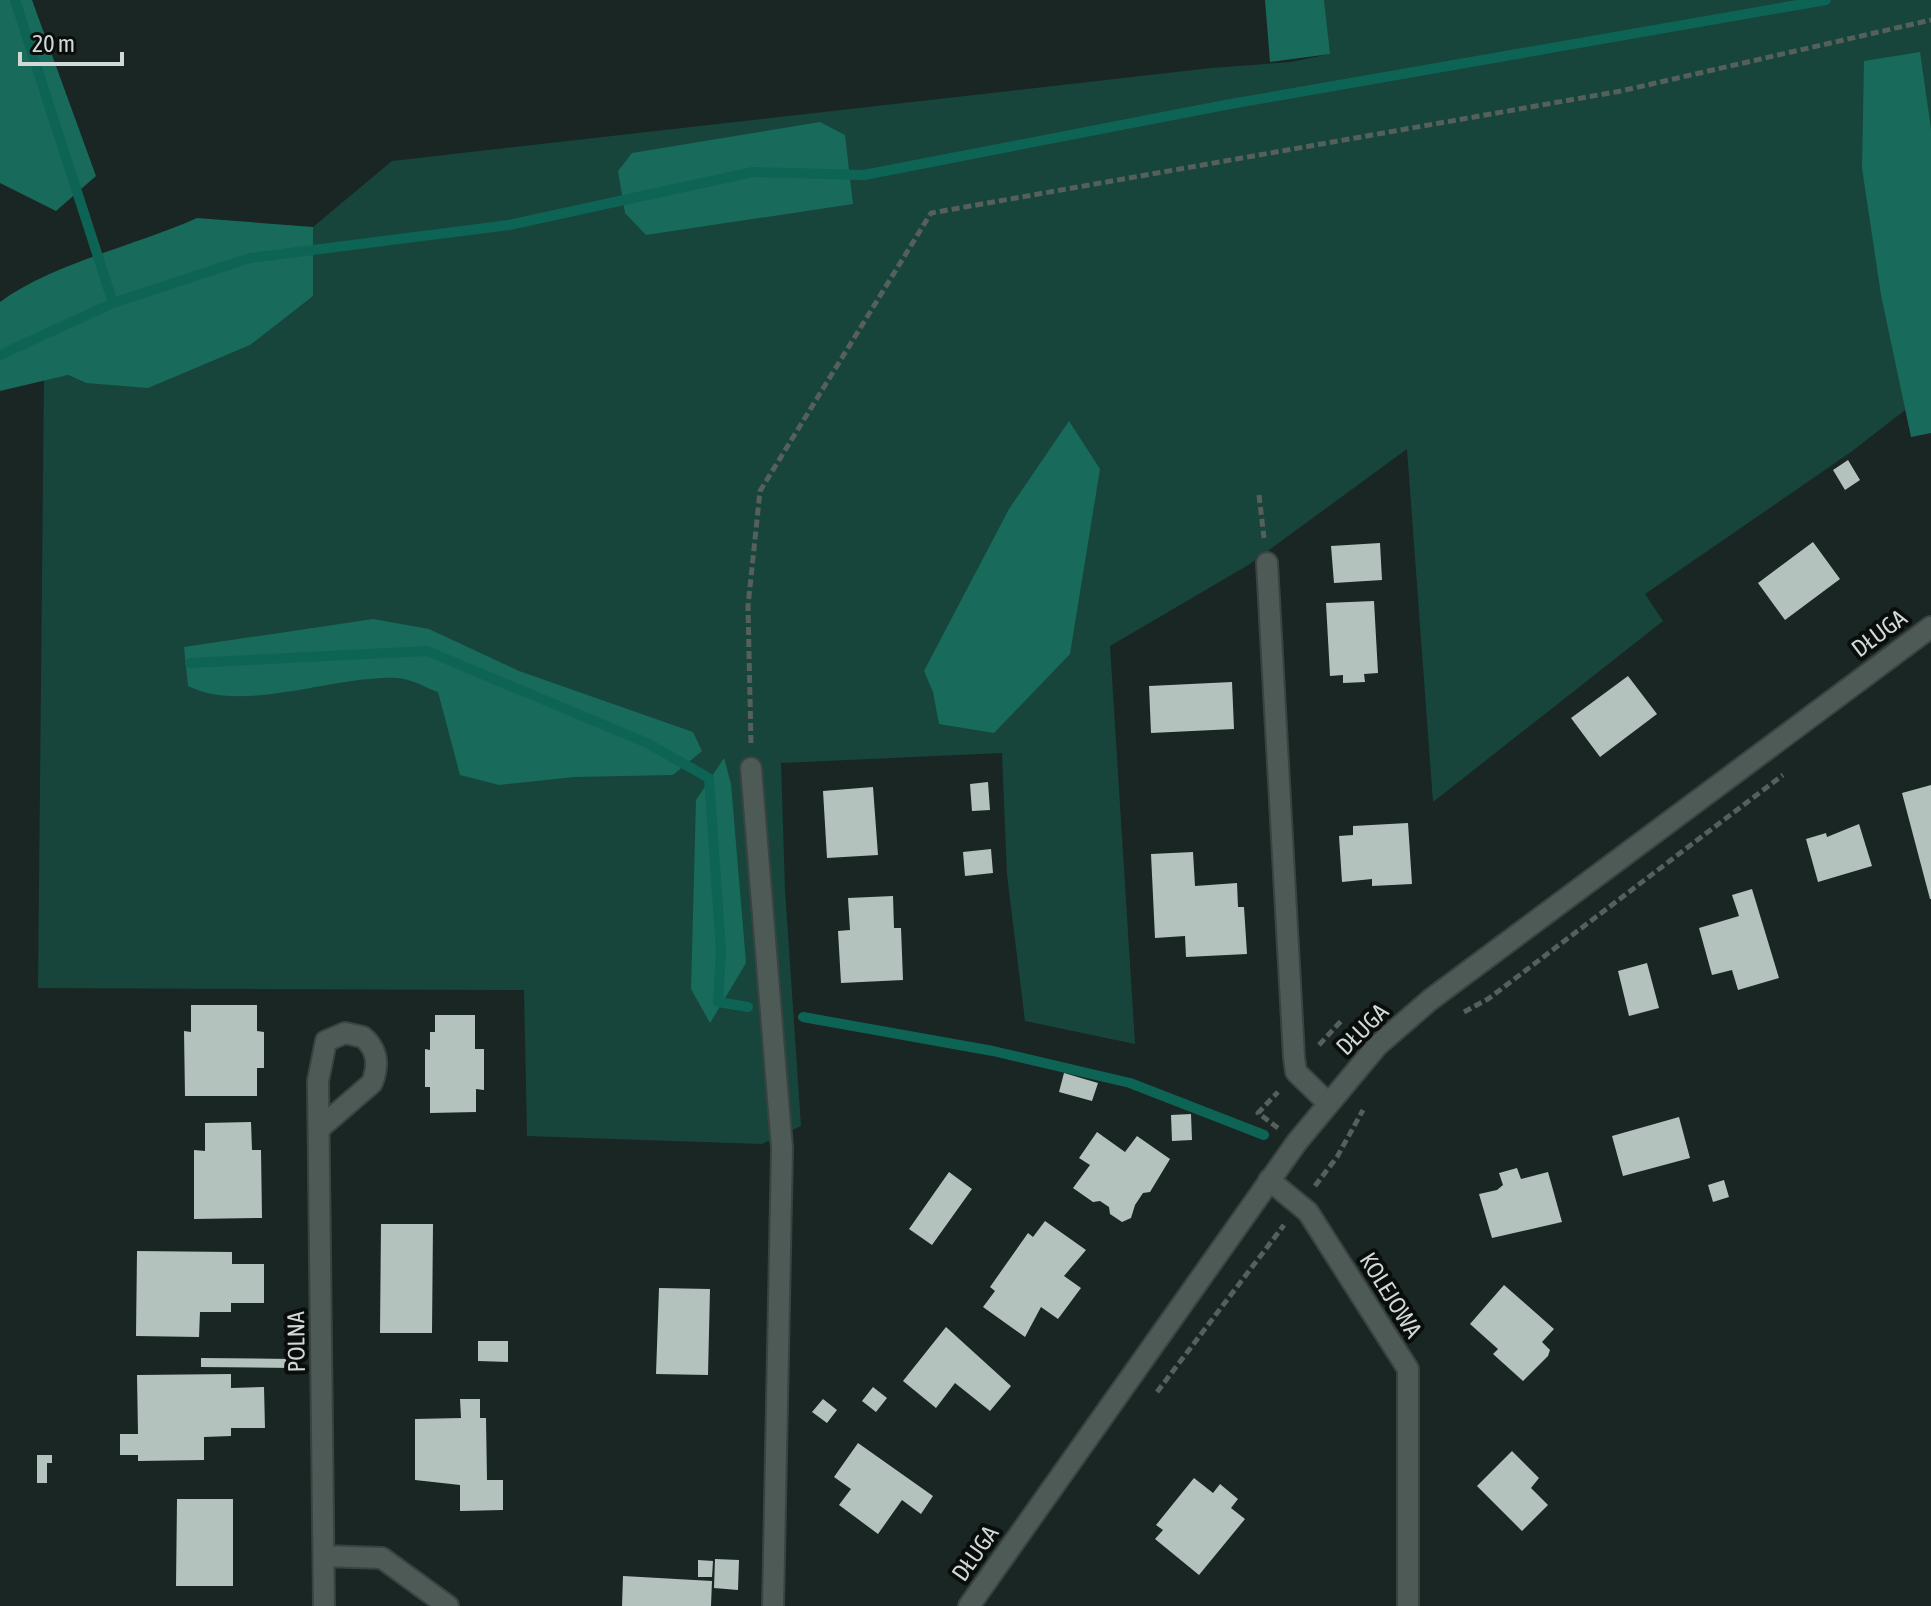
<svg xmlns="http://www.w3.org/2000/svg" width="1931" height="1606" viewBox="0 0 1931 1606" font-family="'Asap Condensed',sans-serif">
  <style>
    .green { fill: #17453b }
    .forest { fill: #186a5a }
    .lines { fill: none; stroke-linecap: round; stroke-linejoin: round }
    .stream { stroke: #0e6454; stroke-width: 10 }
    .building { fill: #b3c2bd }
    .street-casing { stroke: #3a4341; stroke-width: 24 }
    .secondary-casing { stroke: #3a4341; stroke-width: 24 }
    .path { stroke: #555f5c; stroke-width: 5; stroke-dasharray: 8 4; stroke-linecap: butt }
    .street { stroke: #4d5a56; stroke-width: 20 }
    .secondary { stroke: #4d5a56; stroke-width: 20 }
    .labels { text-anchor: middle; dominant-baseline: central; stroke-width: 8; stroke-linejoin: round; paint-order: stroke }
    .street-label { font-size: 24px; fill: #d1d8d6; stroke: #090e0c }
  </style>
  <rect width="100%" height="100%" fill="#1a2623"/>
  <path class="green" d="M1324 0H1931V390L1851 452 1645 594 1663 621 1433 802 1407 449 1250 564 1110 646 1135 1044 1025 1021 1007 875 1002 753 781 763 785 890 801 1126 762 1144 527 1136 524 990 38 988 44 379 68 375 86 383 313 296V227L392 161 1211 68 1291 62 1329 54Z"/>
  <path class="forest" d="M0 0H32L96 176 56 211 0 183Z
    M1265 0H1324L1330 54 1270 62Z
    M1920 52 1931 129V433L1911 437 1881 295 1862 168 1864 61Z
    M820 122 845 135 853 204 646 235 625 213 618 171 632 153Z
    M197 218 313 227V296L250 345 148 388 86 383 68 375 0 391V302C53 263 135 246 197 218Z
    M1069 421 1100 469 1070 654 994 733 939 724 933 692 924 671 1009 509Z
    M373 619 429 629 519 671 693 732 702 751 673 775 575 777 499 785 460 775 438 692C426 688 410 678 397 678 336 675 244 714 188 686L184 647Z
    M724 758 731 784 746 963 710 1023 691 989 696 800Z"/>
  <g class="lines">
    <path class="stream" d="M15 0 113 303
      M0 355 113 303 250 258 509 225 753 172 864 175 1225 105 1826 0
      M190 663 427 651 647 743 709 778 721 951 718 1002 748 1007
      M803 1017 993 1051 1130 1083 1264 1135"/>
  </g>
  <path class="building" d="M1848 460 1860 480 1845 490 1833 470Z
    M1813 542 1840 579 1785 620 1758 583Z
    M1380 543 1382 580 1334 583 1331 546Z
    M1374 601 1378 673 1364 674 1365 682 1343 683V675L1330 676 1326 603Z
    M1628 676 1657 714 1600 757 1571 718Z
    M1232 682 1234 729 1151 733 1149 686Z
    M988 782 990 810 972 811 970 784Z
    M1931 785V899H1930L1902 793Z
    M873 787 878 855 827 858 823 791Z
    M1408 823 1412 884 1372 886V879L1342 882 1339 836 1353 835V826Z
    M1859 824 1872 866 1818 882 1806 839 1826 833 1827 837Z
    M991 849 993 873 965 876 963 852Z
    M1193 852 1195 886 1237 883 1238 907H1244L1247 954 1186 957 1185 936 1155 938 1151 854Z
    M1752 889 1779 978 1738 990 1732 970 1712 975 1699 928 1739 916 1732 895Z
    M893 896 894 928H901L903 980 841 983 838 931 850 930 848 898Z
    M1647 963 1659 1008 1629 1016 1618 971Z
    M191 1005H257V1031L264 1032V1068H257V1096H185L184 1031 191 1032Z
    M435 1015H475V1049H484V1090L476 1089V1112L430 1113V1087H425V1049L430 1050V1032H435Z
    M1064 1073 1098 1083 1092 1101 1059 1092Z
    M1191 1114 1192 1140 1172 1141 1171 1115Z
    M1679 1117 1690 1158 1623 1176 1612 1136Z
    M251 1122 252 1150H261L262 1218 194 1219V1150L205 1151V1123Z
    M1097 1132 1125 1152 1137 1136 1170 1159 1150 1192 1143 1193 1135 1205 1131 1218 1122 1222 1110 1214 1109 1207 1100 1201 1093 1202 1073 1188 1090 1165 1079 1158Z
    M1517 1168 1521 1179 1548 1172 1562 1222 1492 1238 1479 1194 1497 1190 1503 1185 1499 1173Z
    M949 1172 972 1189 932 1245 909 1229Z
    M1724 1180 1729 1197 1713 1202 1708 1185Z
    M1045 1221 1086 1250 1064 1276 1081 1288 1058 1319 1041 1307 1025 1337 983 1307 995 1291 990 1287 1028 1233 1033 1237Z
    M381 1224H433L432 1333H380Z
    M137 1251 232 1252V1264H264V1303H231V1312H200L199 1337 136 1336Z
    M1504 1285 1554 1329 1542 1342 1550 1350 1548 1356 1523 1381 1493 1354 1498 1349 1470 1324Z
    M659 1288 710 1289 708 1375 656 1374Z
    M946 1327 1011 1386 990 1411 955 1383 936 1408 903 1381Z
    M478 1341H508V1362L478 1361Z
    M201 1358 292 1359V1368L201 1367Z
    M231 1374V1388L264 1387 265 1428H231V1436L204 1437V1460L138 1461V1455H120V1434H138L137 1375Z
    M873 1387 887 1398 876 1412 862 1401Z
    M460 1399H480V1418H486L487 1480H503V1510L460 1511V1485L415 1480V1419L461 1418Z
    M823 1399 837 1410 827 1423 812 1412Z
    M858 1443 933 1496 921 1514 902 1500 878 1534 839 1505 851 1489 834 1477Z
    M1512 1451 1539 1478 1531 1488 1548 1505 1522 1531 1477 1486Z
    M37 1455H52V1463H47V1483H37Z
    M1194 1478 1213 1493 1220 1484 1238 1499 1231 1508 1245 1519 1199 1575 1155 1539 1163 1530 1156 1525Z
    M177 1499H233V1586H176Z
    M715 1559 739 1560 738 1590 714 1588Z
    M698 1560 713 1561 712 1577H698Z
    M623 1576 712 1581 711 1606H622Z"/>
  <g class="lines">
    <defs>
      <path id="street" d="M1267 563 1294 1057 1296 1072 1328 1103
        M751 768 782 1148 773 1606
        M320 1128 372 1083C379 1065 378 1050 363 1037L345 1033 326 1041 318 1081 324 1606
        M1269 1180 1308 1212 1408 1369V1606
        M324 1556 382 1558 448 1606"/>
      <path id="secondary" d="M969 1606 1297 1142 1377 1046 1430 1000 1931 627"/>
    </defs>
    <use href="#street" class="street-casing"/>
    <use href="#secondary" class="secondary-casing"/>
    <path class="path" d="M1259 495 1264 538
      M751 743 748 606 760 491 931 213 1621 91 1931 20
      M1464 1012 1488 999 1783 775
      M1319 1045 1342 1020
      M1278 1128 1258 1113 1278 1092
      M1315 1186 1337 1157 1363 1110
      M1157 1392 1284 1225"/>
    <use href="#street" class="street"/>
    <use href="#secondary" class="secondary"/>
  </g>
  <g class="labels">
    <g class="street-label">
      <text transform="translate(1879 633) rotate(-37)">DŁUGA</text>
      <text transform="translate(1362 1029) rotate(-45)">DŁUGA</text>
      <text transform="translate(1391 1295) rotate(58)">KOLEJOWA</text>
      <text transform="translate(296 1342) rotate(-91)">POLNA</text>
      <text transform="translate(975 1553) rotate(-55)">DŁUGA</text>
    </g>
  </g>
  <path d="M20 52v12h102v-12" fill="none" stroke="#d1d8d6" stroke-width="4"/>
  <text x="32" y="52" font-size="24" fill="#d1d8d6" stroke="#090e0c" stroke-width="6" paint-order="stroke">20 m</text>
</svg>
